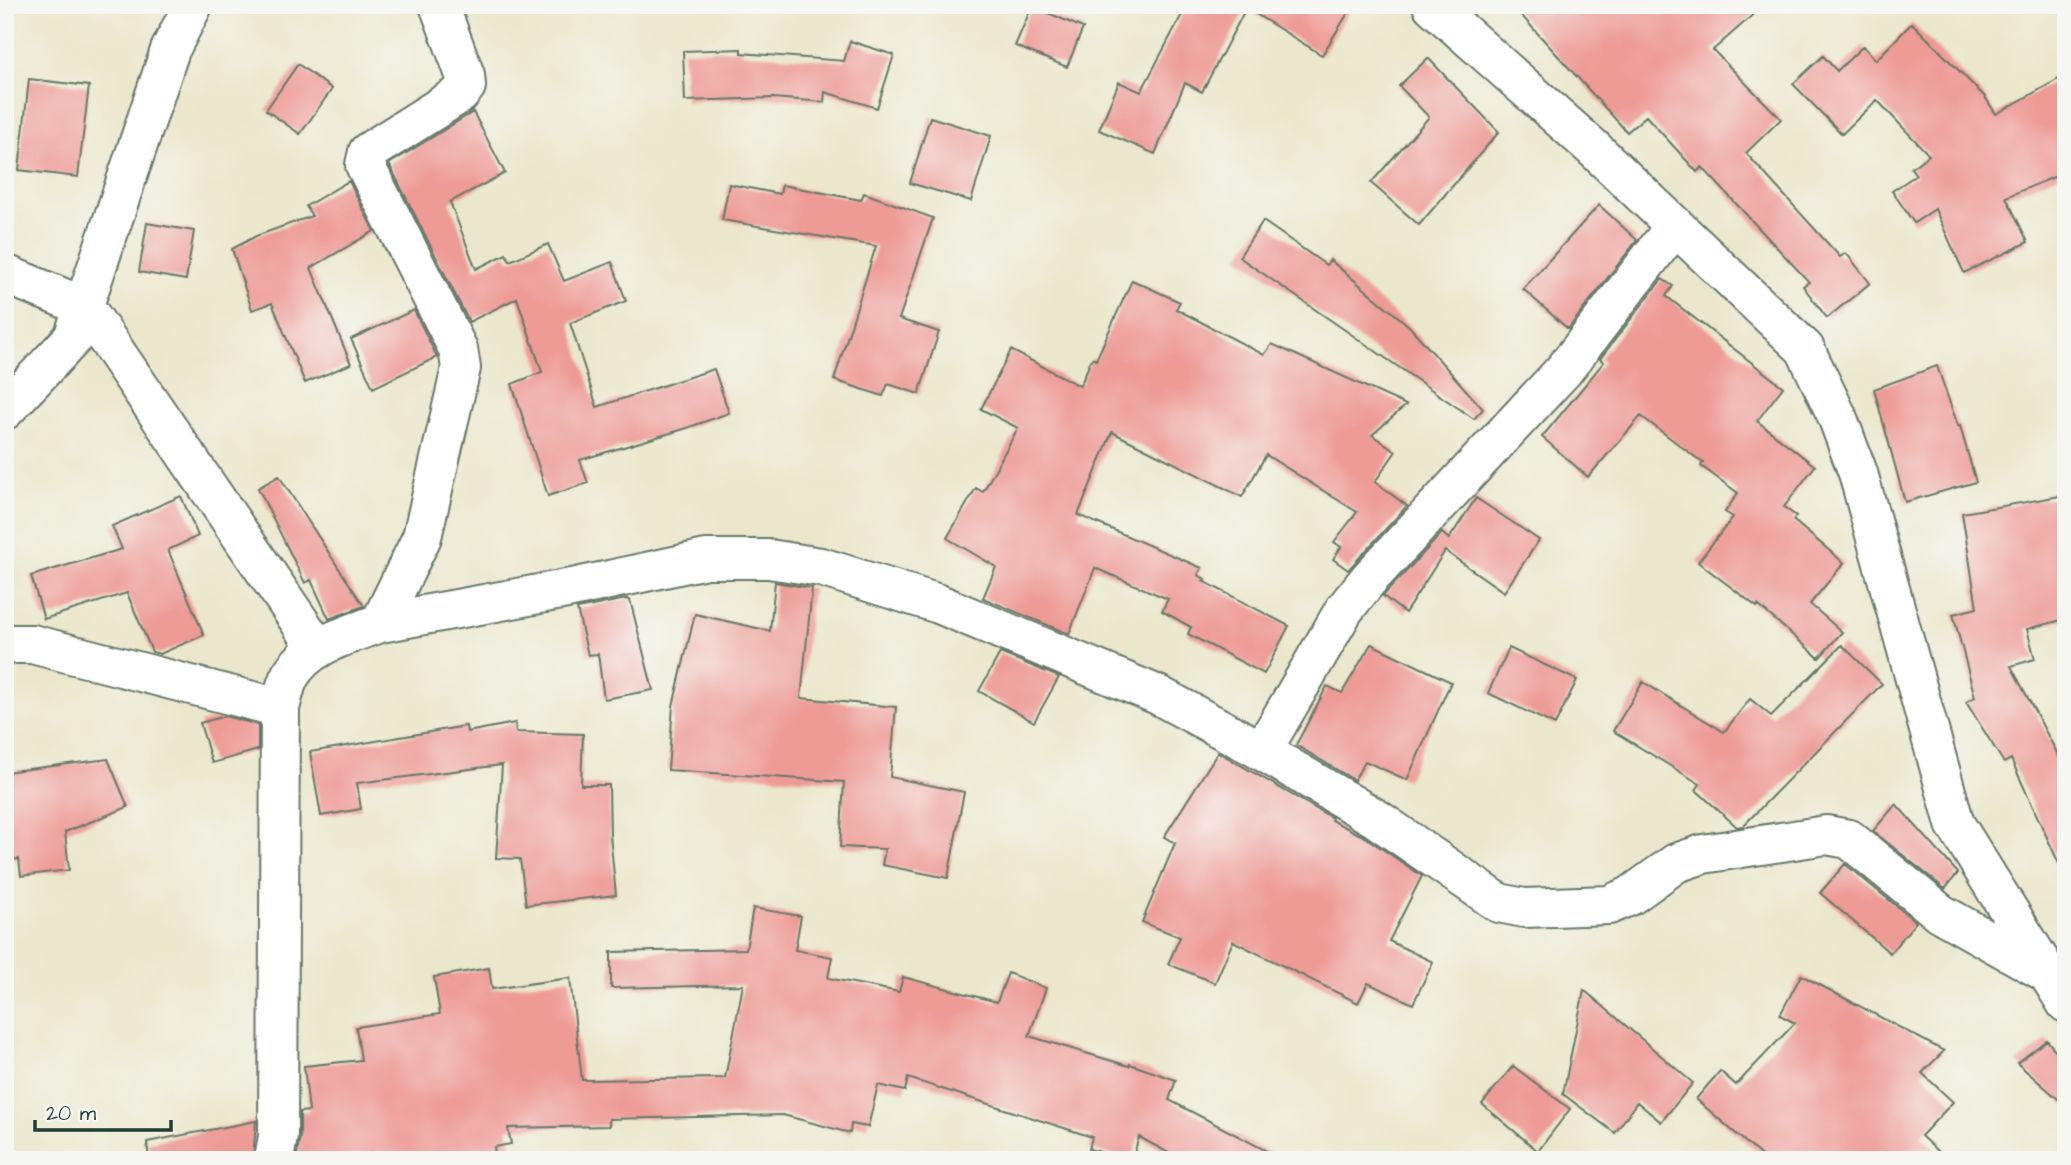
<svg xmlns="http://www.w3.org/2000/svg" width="2071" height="1165" viewBox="0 0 2071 1165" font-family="'Architects Daughter',sans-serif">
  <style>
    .building { fill: #ee9a95 }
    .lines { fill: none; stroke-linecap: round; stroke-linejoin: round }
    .minor-casing { stroke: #667869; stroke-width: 42 }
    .minor { stroke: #fff; stroke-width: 38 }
  </style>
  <rect width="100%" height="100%" fill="#f6f6f2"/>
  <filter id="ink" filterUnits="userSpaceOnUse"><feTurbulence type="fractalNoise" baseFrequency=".0143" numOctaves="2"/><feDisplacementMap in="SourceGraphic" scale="14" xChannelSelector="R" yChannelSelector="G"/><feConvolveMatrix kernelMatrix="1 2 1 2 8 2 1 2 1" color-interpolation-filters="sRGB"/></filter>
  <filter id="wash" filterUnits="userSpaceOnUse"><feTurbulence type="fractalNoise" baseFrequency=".00686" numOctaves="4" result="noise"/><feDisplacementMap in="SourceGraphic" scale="28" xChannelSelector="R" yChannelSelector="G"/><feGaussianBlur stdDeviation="1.57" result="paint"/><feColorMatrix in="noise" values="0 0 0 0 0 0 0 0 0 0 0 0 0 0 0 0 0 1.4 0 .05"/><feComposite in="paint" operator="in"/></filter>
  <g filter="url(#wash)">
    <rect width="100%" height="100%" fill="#ebe7cc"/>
    <g id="blocks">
      <path class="building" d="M1187 5H1353L1322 55 1246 8 1202 92 1185 83 1155 154 1099 130 1119 82 1141 92Z
        M1512 5H1764L1713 50 1781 119 1746 153 1840 257 1846 253 1870 283 1827 318 1803 286 1809 282 1702 167 1697 172 1646 116 1627 132Z
        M1032 6 1083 28 1067 67 1015 46Z
        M1912 23 1985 97 1996 114 2066 75V172L2006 197 2028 242 1964 273 1935 209 1914 223 1892 191 1916 175 1911 168 1929 155 1877 100 1842 134 1793 84 1823 56 1837 71 1863 46 1876 60Z
        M850 41 894 55 877 108 825 92 824 102 773 98 685 101 683 51 741 49V53L844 61Z
        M1428 58 1499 132 1419 225 1371 183 1429 117 1399 86Z
        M298 64 332 89 300 134 266 110Z
        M29 79 89 86 78 177 19 170Z
        M473 112 505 173 450 202 476 269 506 254 510 261 548 244 564 281 612 262 626 301 570 323 597 407 714 369 729 413 684 429 580 460 588 483 548 496 512 384 542 372 517 298 469 322 389 164Z
        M930 117 991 136 971 201 910 183Z
        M349 181 374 231 311 268 351 364 305 383 272 303 252 310 232 249 256 236 312 216 306 206Z
        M729 184 780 194 782 185 861 200 864 193 933 218 899 319 939 332 919 394 888 384 883 396 834 380 876 246 722 220Z
        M1599 205 1637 240 1568 329 1523 289Z
        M1263 221 1326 265 1330 260 1409 326 1483 409 1474 419 1239 257Z
        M147 223 194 231 186 280 139 272Z
        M1662 279 1673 286 1666 296 1783 387 1757 421 1815 466 1784 507 1796 516 1793 520 1844 563 1810 604 1842 632 1819 658 1758 605 1757 607 1698 562 1733 517 1725 512 1738 493 1701 466 1703 463 1641 416 1588 477 1542 437 1604 362 1600 359Z
        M1132 280 1180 302 1176 309 1264 355 1272 344 1406 405 1372 435 1396 451 1375 482 1407 506 1348 570 1333 559 1341 547 1334 542 1357 512 1266 455 1242 497 1112 432 1078 515 1202 568 1198 575 1205 579 1203 581 1289 626 1264 674 1188 634 1191 627 1162 611 1168 599 1095 568 1069 634 983 598 996 567 947 538 976 488 983 492 1018 428 981 409 1011 350 1080 386 1092 358 1096 360Z
        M414 310 437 357 373 388 351 339Z
        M1937 366 1958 426H1960L1976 482 1905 502 1874 389Z
        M279 476 338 567 364 606 329 619 311 580 305 583 258 488Z
        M2066 495V619L2027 629 2035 659 2011 666 2066 770V879L2011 759 2004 763 1966 702 1975 697 1953 614 1977 608 1962 513Z
        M181 496 198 536 168 550 204 635 160 654 152 652 127 593 44 619 31 576 122 549 112 526Z
        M1476 498 1539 540 1504 592 1445 551 1405 613 1383 596 1442 533 1449 539Z
        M775 582 812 588 801 698 896 707 890 777 964 792 948 878 882 865 885 849 840 847 844 782 668 770 673 706 695 614 770 631Z
        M626 599 630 600 653 690 604 699 598 654 588 655 577 609Z
        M1371 644 1451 682 1407 780 1365 761 1354 780 1296 745 1327 686 1342 693Z
        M1842 645 1882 684 1743 826 1737 827 1696 790 1700 784 1613 731 1643 682 1724 732 1750 699 1771 716Z
        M1509 648 1577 680 1555 725 1488 693Z
        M1000 653 1059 677 1034 722 979 691Z
        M225 716 258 725V750L212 763 200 723Z
        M515 723 516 732 583 734 581 785H609L610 835 616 895 526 905 520 859 496 858 502 765 357 783 361 809 321 816 310 752 466 726 467 732Z
        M1218 752 1332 818 1331 820 1365 837 1422 876 1389 941 1433 962 1413 1004 1368 983 1358 1003 1233 941 1215 983 1168 964 1180 937 1142 922 1175 843 1164 837Z
        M108 759 128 807 65 832 69 870 21 876 19 859 5 861V772Z
        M1896 804 1958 873 1945 889 1873 831Z
        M1845 864 1916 922 1890 953 1820 893Z
        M753 908 801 916 795 950 832 957 828 978 899 992 903 977 997 1002 1008 973 1046 988 1029 1036 1129 1066 1130 1064 1176 1080 1169 1100 1284 1160H1182L1139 1137 1132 1160 1089 1149 1092 1137 908 1078 905 1091 878 1085 868 1127 851 1124 850 1133 783 1115 609 1119V1126L508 1128 511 1144 494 1147 496 1160H376L375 1153 317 1160H296L300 1136V1112L309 1111 304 1066 361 1060 356 1027 440 1014 434 977 489 968 492 989 570 978 582 1080 725 1078 743 985 611 988V952L746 949Z
        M1801 975 1944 1051 1922 1073 1953 1102 1921 1136 1947 1160H1766L1696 1099 1720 1071 1736 1085 1795 1023 1780 1015Z
        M1584 990 1693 1083 1661 1122 1637 1102 1615 1133 1563 1094Z
        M2047 1040 2066 1065V1106L2017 1063Z
        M1513 1066 1570 1109 1538 1151 1482 1104Z
        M256 1121 253 1160H149L147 1142Z"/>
    </g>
  </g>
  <g filter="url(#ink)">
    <use href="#blocks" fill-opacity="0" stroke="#667869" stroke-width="2"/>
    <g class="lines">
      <defs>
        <path id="minor" d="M1432 5 1592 147 1805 349 1837 416 1858 473 1955 824 2066 1003
          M5 274 85 307 317 647
          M5 410 73 338 170 50 193 5
          M380 623 572 588 706 559H769L821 567 939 604 1158 695 1262 751 1377 819 1499 903 1524 908 1609 905 1630 896 1676 863 1703 854 1826 835 1849 839 1940 913 2045 972
          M5 644H32L280 708
          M1262 751 1344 610 1368 580 1564 370 1675 226
          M274 1160 278 1136 280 708C283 698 285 685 290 676 308 644 349 635 380 623L422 537 461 368 458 349 365 165 368 152 460 94 466 86 465 75 439 5"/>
      </defs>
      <use href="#minor" class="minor-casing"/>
      <use href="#minor" class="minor"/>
    </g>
  </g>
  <rect width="2071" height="1165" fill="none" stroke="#f6f6f2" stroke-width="28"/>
  <path d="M35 1120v10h136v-10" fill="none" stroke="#1f3d34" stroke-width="3.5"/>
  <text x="46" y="1120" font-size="21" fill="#1f3d34" stroke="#f6f6f2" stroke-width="5" paint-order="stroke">20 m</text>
</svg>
